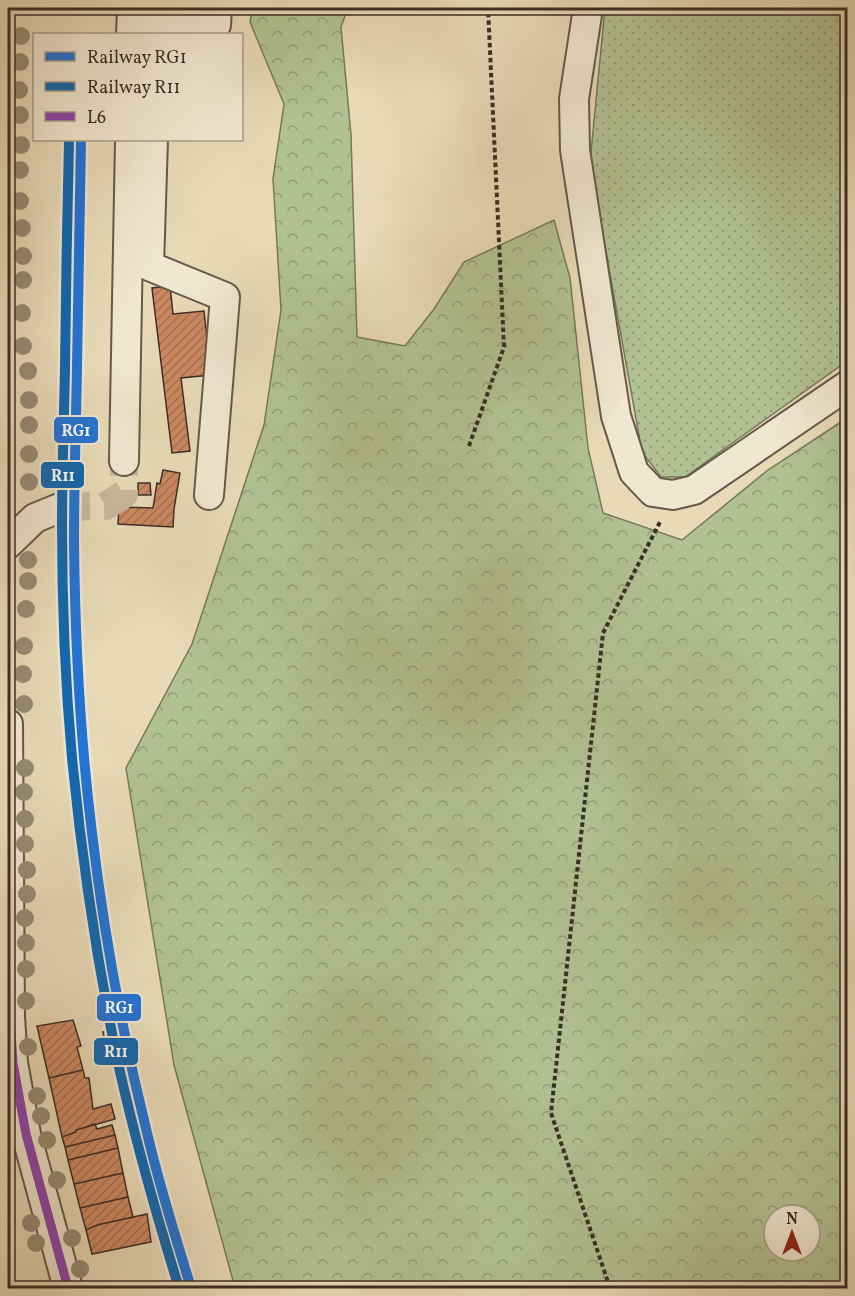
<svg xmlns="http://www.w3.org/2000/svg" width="855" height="1296" viewBox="0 0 855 1296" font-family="Vollkorn,serif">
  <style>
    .grass { fill: url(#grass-dots); stroke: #76785c; stroke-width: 1.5 }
    .forest { fill: url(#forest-crowns); stroke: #76785c; stroke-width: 1.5; fill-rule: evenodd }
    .building { fill: url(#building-hatch); stroke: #3b2e27; stroke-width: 1.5 }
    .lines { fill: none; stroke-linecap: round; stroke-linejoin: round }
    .minor-tunnel { stroke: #c5b89a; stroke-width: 28; stroke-dasharray: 28 14; stroke-linecap: butt }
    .minor-casing { stroke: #66594b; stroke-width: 32 }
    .path { stroke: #3b2e27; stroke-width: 4; stroke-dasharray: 4.5 3; stroke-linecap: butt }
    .minor { stroke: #f0e7d0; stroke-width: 28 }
    .bus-1-casing { stroke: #f0e7d0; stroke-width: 14 }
    .bus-1 { stroke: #8e44ad; stroke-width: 9 }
    .rail-1-casing { stroke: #f0e7d0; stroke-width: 15 }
    .rail-2-casing { stroke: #f0e7d0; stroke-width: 15 }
    .rail-1 { stroke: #2373d5; stroke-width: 10 }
    .rail-2 { stroke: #1267af; stroke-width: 10 }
    .tree { fill: #968b73 }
    .line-badge { stroke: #f0e7d0; stroke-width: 2 }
    .badge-label { font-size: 16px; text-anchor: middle; font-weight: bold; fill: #fff }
  </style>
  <defs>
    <pattern id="grass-dots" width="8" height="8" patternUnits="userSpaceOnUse" patternTransform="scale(1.5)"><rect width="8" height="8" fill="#b2c192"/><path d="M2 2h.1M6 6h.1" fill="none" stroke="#929d77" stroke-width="1.8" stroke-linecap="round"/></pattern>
    <pattern id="forest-crowns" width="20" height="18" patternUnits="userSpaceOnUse" patternTransform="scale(1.5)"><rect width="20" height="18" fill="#b2c192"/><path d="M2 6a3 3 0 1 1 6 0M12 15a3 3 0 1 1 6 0" fill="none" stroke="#929d77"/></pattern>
    <pattern id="building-hatch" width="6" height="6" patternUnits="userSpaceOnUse" patternTransform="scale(1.5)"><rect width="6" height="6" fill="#cc8961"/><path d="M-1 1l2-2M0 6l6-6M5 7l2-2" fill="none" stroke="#a77050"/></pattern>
  </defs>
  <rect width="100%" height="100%" fill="#e8dab7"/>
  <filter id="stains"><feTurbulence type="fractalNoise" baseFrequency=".00333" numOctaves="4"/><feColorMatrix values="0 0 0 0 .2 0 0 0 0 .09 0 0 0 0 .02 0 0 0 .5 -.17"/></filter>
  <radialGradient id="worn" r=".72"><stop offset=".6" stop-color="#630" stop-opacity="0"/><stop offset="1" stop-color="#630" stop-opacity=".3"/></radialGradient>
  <path class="grass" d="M605 8H847V361L685 477H661L642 452 590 163Z"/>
  <path class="forest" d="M253 8H348L341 27 351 135 357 337 405 346 434 309 464 262 554 220 570 278 588 448 603 513 682 540 768 470 847 418V1288H235L174 1065 126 768 192 644 264 425 281 310 273 179 284 104 250 22ZM774 1215H810V1251H774Z"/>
  <path class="building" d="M170 286 173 314 204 311 211 375 181 378 190 451 172 453 152 288Z
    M163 470 180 473 174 509 173 527 118 524 119 507 153 508 157 483 160 484Z
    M138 483H150L151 495H138Z
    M73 1020 81 1046 77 1047 83 1070 49 1078 37 1026Z
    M111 1030 117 1061 109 1062 103 1032Z
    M83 1070 85 1078H89L93 1109 111 1104 115 1119 76 1130V1132L62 1137 49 1078Z
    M95 1124 97 1129 112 1125 115 1135 65 1147 62 1137 76 1132V1130Z
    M115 1135 118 1148 68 1160 65 1147Z
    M118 1148 123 1173 74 1184 68 1160Z
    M123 1173 128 1197 80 1208 74 1184Z
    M128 1197 133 1217 97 1225 86 1230 80 1208Z
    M147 1214 151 1242 92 1254 86 1230 97 1225Z"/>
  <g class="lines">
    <path class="minor-tunnel" d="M62 507 106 506 124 494V461"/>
    <defs>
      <path id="minor" d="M588 8 574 99 575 150 616 416 634 472 653 492 673 495 694 490 848 385
        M131 34 132 8
        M155 34 156 24 216 25 217 8
        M153 140 149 266 225 297 209 495
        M124 461 130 140
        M8 544 35 518 62 507
        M8 724 10 1017 13 1063 26 1134 68 1288"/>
    </defs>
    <use href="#minor" class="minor-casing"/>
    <path class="path" d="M469 446 504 347 488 8
      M610 1288 551 1113 603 633 661 520"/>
    <use href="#minor" class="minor"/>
    <defs>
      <path id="bus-1" d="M8 724 10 1017 13 1063 26 1134 68 1288"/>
    </defs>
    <use href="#bus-1" class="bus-1-casing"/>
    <use href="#bus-1" class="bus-1"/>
    <defs>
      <path id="rail-1" d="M81 140C79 216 78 292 77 367 76 426 74 484 74 542 75 639 80 737 92 833 104 935 123 1037 148 1137 160 1188 176 1238 191 1288"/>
      <path id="rail-2" d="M69 140C67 216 66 291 65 367 64 420 62 472 62 525 62 602 65 680 72 758 82 860 97 962 118 1063 135 1139 156 1214 179 1288"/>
    </defs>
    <use href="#rail-1" class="rail-1-casing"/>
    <use href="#rail-2" class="rail-2-casing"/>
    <use href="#rail-1" class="rail-1"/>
    <use href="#rail-2" class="rail-2"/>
  </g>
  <g class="tree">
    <circle cx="21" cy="36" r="9"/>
    <circle cx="20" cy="62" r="9"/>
    <circle cx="19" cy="90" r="9"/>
    <circle cx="20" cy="115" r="9"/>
    <circle cx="21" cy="145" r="9"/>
    <circle cx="20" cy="170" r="9"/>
    <circle cx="20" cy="201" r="9"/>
    <circle cx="22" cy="228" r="9"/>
    <circle cx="23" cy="256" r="9"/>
    <circle cx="23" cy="280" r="9"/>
    <circle cx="22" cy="313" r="9"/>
    <circle cx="23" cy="346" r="9"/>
    <circle cx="28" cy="371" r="9"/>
    <circle cx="29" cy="400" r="9"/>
    <circle cx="29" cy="425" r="9"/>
    <circle cx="29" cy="454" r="9"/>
    <circle cx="29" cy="482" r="9"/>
    <circle cx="28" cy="560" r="9"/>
    <circle cx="28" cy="581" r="9"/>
    <circle cx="26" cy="609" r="9"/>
    <circle cx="24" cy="646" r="9"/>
    <circle cx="23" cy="674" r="9"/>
    <circle cx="24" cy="704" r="9"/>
    <circle cx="25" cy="768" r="9"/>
    <circle cx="24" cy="792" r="9"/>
    <circle cx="25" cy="819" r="9"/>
    <circle cx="25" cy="844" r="9"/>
    <circle cx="27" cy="870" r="9"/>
    <circle cx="27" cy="894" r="9"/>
    <circle cx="25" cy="918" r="9"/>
    <circle cx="26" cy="943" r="9"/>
    <circle cx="26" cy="969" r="9"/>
    <circle cx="26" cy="1001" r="9"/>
    <circle cx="28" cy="1047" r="9"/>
    <circle cx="37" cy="1096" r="9"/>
    <circle cx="41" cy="1116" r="9"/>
    <circle cx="47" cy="1140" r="9"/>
    <circle cx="57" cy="1180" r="9"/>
    <circle cx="31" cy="1223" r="9"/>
    <circle cx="72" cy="1238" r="9"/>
    <circle cx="36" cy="1243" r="9"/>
    <circle cx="80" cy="1269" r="9"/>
  </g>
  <g class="line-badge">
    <rect x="53" y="416" width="46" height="28" rx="6" fill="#2373d5"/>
    <rect x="40" y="461" width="45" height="28" rx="6" fill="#1267af"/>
    <rect x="96" y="993" width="46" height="29" rx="6" fill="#2373d5"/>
    <rect x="93" y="1037" width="46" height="29" rx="6" fill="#1267af"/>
  </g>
  <g class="badge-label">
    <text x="76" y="436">RG1</text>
    <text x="63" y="481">R11</text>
    <text x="119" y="1013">RG1</text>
    <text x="116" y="1057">R11</text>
  </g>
  <rect width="855" height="1296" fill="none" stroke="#e8dab7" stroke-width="30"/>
  <rect x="9" y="9" width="837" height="1278" fill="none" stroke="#3b2e27" stroke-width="3"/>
  <rect x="15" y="15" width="825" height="1266" fill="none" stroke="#3b2e27" stroke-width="1.5"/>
  <rect x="33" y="33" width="210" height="108" fill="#f0e7d0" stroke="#a89d8c" stroke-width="1.5"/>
  <rect x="45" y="52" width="30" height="9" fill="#2373d5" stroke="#a89d8c" stroke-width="1.5"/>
  <text x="87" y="63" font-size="18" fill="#3b2e27">Railway RG1</text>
  <rect x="45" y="82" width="30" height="9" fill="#1267af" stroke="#a89d8c" stroke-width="1.5"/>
  <text x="87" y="93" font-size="18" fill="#3b2e27">Railway R11</text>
  <rect x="45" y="112" width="30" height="9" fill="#8e44ad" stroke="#a89d8c" stroke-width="1.5"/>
  <text x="87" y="123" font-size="18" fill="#3b2e27">L6</text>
  <g transform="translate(792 1233)"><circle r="28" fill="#f0e7d0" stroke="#a89d8c" stroke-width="1.5"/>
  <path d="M0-4.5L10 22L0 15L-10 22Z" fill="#8f2418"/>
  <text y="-9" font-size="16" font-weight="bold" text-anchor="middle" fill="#3b2e27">N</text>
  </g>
  <rect width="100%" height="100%" filter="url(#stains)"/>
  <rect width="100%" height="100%" fill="url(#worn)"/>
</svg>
